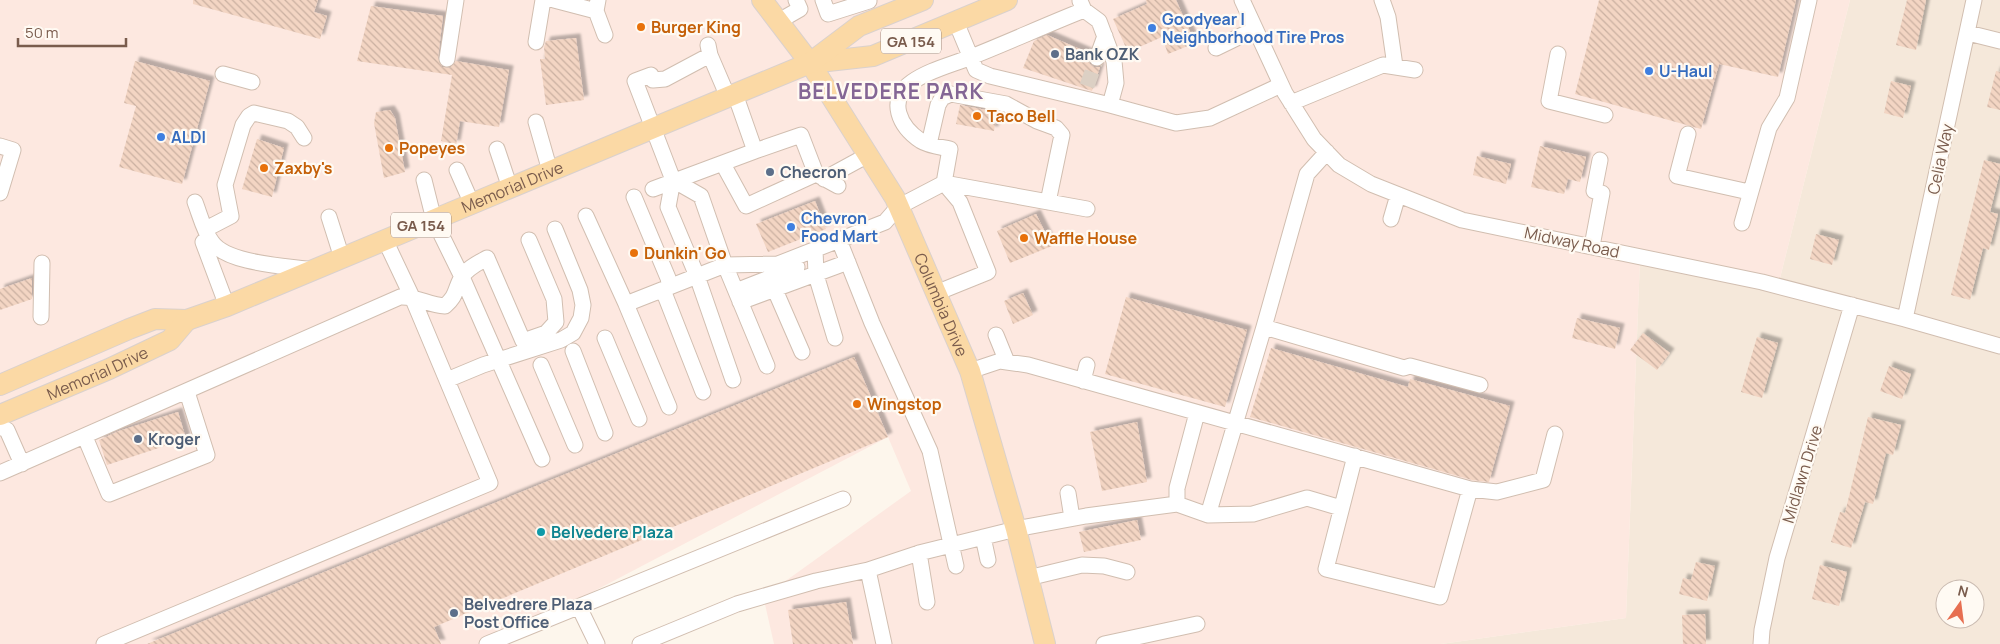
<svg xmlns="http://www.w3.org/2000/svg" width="2000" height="644" viewBox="0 0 2000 644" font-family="Manrope,sans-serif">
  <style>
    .residential { fill: #f5e8da; fill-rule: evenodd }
    .commercial { fill: #fde8e0 }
    .building { fill: url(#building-back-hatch); filter: url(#shadow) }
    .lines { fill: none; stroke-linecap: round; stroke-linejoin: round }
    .minor-tunnel { stroke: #dcd0c4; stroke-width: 15; stroke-dasharray: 15 8; stroke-linecap: butt }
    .minor-casing { stroke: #d1beb0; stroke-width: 17 }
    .major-casing { stroke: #dad1cd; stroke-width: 22 }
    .minor { stroke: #fff; stroke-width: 15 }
    .major { stroke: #fbd9a5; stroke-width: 20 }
    .food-dot { fill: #e8710a; stroke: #fffaf3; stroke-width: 2 }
    .shop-dot { fill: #3f7fe0; stroke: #fffaf3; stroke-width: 2 }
    .service-dot { fill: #5c6f8a; stroke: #fffaf3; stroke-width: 2 }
    .culture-dot { fill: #0f9aa8; stroke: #fffaf3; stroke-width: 2 }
    .labels { text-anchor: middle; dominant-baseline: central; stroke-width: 4.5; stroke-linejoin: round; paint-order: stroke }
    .shield { fill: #fffaf3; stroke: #a28b7f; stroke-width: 1 }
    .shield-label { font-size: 15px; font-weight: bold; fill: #7a5c4d }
    .shop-label { font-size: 16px; font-weight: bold; fill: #366cbe; stroke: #fffaf3; text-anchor: start }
    .food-label { font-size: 16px; font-weight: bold; fill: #c56008; stroke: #fffaf3; text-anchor: start }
    .service-label { font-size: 16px; font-weight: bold; fill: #4e5e75; stroke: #fffaf3; text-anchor: start }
    .street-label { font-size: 16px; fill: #7a5c4d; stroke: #fffaf3 }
    .culture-label { font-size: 16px; font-weight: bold; fill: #0d838f; stroke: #fffaf3; text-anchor: start }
    .district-label { font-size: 21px; font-weight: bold; letter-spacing: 1px; fill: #846695; stroke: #fffaf3 }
  </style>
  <defs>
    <pattern id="building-back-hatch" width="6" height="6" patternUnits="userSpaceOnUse" patternTransform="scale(1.25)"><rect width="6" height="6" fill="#f3d5c3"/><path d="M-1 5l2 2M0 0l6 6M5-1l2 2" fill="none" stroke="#cab0a1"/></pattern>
    <filter id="shadow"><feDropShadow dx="4.5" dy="-4.5" stdDeviation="1" flood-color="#0004"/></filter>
  </defs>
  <rect width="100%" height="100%" fill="#fdf6ec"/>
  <path class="residential" d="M1850 0H2000V644H1441L1626 618 1640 259 1778 286ZM1945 589H1975V619H1945Z"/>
  <path class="commercial" d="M0 0H1850L1778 286 1640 260 1626 618 1441 644H774L762 591 780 585 911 491 888 437 493 644H0Z"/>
  <path class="building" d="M193 0H318L314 12 327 16 320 39 193 4Z
    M1146 0H1176L1195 43 1168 54 1162 37 1128 52 1113 19 1147 4Z
    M1599 0H1796L1778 77 1719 64 1701 129 1575 94Z
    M1907 0H1926L1916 50 1896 45Z
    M371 6 443 16 438 58 442 67 450 68 456 61 509 70 499 127 460 121 456 145 441 141 452 75 357 61Z
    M1047 35 1089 53 1088 59 1090 64 1094 67H1100L1092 91 1023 68 1034 41Z
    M576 38 584 100 546 105 540 59H545L544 47 546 41Z
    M135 61 210 81 182 184 119 167 136 106 124 103Z
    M1996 71 2000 72V110L1987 107Z
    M1891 81 1911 86 1903 118 1884 113Z
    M960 105 997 112 994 131 956 124Z
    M390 110 395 118 405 172 384 178 374 123 376 112Z
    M257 139 284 148 272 197 242 189Z
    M1540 146 1586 157 1580 182 1568 179 1564 194 1531 187Z
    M1477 156 1511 164 1506 184 1473 175Z
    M1984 160 2000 164V172L1990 212 1998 214 1989 250 1983 248 1970 300 1951 295Z
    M815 201 826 229 768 252 756 224Z
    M1036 214 1052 246 1010 263 997 231Z
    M1816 234 1839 240 1832 265 1810 259Z
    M32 278V299L0 310V289Z
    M1023 293 1033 315 1013 324 1004 301Z
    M1126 297 1247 330 1225 407 1105 374Z
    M1577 318 1620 328 1615 349 1572 338Z
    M1643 333 1670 353 1657 370 1630 350Z
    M1757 337 1778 343 1762 398 1741 392Z
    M1271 348 1408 387 1410 379 1510 406 1489 482 1472 480 1250 417Z
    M854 357 888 437 434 627 441 644H147Z
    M1889 366 1911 374 1902 399 1880 391Z
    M178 412 186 439 107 465 99 440 119 431Z
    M1868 417 1901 425 1893 455 1886 453 1873 504 1865 502 1851 548 1831 542 1840 512 1845 513Z
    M1137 422 1147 482 1102 491 1090 432Z
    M1137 520 1141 540 1084 552 1079 532Z
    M1696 562 1715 566 1707 601 1679 594 1683 578 1691 580Z
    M1820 565 1847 572 1839 606 1812 599Z
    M846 602 853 644H793L788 610Z
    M1705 614 1706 644H1683L1682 615Z"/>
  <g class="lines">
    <path class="minor-tunnel" d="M1087 86 1097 58"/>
    <defs>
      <path id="minor" d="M554 0 596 11
        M598 0 596 11 605 35
        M823 0 828 14 869 1
        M1242 0 1285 93 1314 139 1339 165 1371 184 1462 220 1762 282 1905 319 2000 346
        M1382 0 1388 17 1395 66
        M1080 1 1084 10 1099 21 1114 61 1116 83 1110 105 1176 123 1210 118 1281 85
        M779 21 800 9 796 0
        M956 22 976 70 990 76 1110 105
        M1968 33 2000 41
        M536 42 543 0
        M708 45 710 55 665 79 653 80 651 75 635 81 673 180 668 207 697 276 733 380
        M1216 48 1255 29
        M1558 54 1549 101 1605 115
        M710 55 728 97
        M1097 58 1105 36
        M447 59 456 0
        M223 74 252 82
        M1291 103 1383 65 1415 70
        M536 122 550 171
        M1688 134 1677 176 1749 192
        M929 144 938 105 942 98 951 94 1006 104 1037 121 1056 128 1062 135 1048 202
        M0 146 13 150 0 193
        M497 149 510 188
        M755 151 801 135 816 174 838 186
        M723 164 746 206 816 174
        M457 170 472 204
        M824 179 868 155
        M424 180 434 220 462 277 542 459
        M673 180 701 196 725 265 767 366
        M944 183 1087 209
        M653 189 755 151 735 94
        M1594 191 1600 160
        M634 197 668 278 670 287
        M195 202C200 215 204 232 212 242 227 264 288 266 313 270
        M586 216 626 304
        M329 217 342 258
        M1391 219 1398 195
        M1742 223 1769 128 1787 98 1809 0
        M206 229 231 216 225 185 243 125 249 116 254 113 288 121 297 127 304 138
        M839 240 872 323 930 451 956 566
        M203 242 227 306
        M1592 246 1602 193
        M815 249 816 275 835 338
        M663 290 703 392
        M775 290 802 352
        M736 291 797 267
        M936 293 988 272 960 202 944 183
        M740 302 848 262
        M41 317 42 263
        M1905 319 1974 0
        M1264 327 1404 368 1410 366 1480 385
        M996 335 1007 362
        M605 338 639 419
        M573 351 605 433
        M541 365 575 445
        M970 371 1000 361 1028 365 1470 489 1497 492 1543 480 1555 434
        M447 380 483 365 561 340 573 333 581 318 583 305 580 290 555 229
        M1083 381 1087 365
        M669 407 626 304 725 265 778 264 885 222 898 207 944 183 950 149C941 147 929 146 921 141 900 127 886 100 912 82 929 70 951 65 971 57 1009 42 1046 25 1084 10
        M0 427 7 430 22 464
        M85 437 109 494 207 455 187 392
        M1355 456 1326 569 1440 597 1470 489
        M0 473 400 297C417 296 428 305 445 306 457 295 454 292 461 278 467 268 478 263 487 258L523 341 546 333 556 322 554 299 529 240
        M1068 493 1072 518
        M1177 504 1208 515 1264 327 1307 174 1327 152
        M1208 515 1253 514 1307 498 1341 508
        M983 537 988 560
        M919 553 927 602
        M868 570 884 644
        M1028 578 1082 565 1104 566 1127 572
        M579 607 597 644
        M104 644 490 483 412 297 385 240
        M487 644 843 499
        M640 644 737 604 816 581 868 570 919 553 1016 529 1086 516 1177 504V488L1197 413
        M1104 644 1197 624
        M1761 644 1762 630 1777 558 1852 305"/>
      <g id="major">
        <path id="s1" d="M762 0 810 63 895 198 936 293 970 371 1016 529 1045 644"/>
        <path d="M810 63 873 56 1007 0"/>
        <path id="s2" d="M0 385 129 329 155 319 187 320 227 306 735 94 810 63 859 26 923 0"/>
        <path id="s3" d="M0 415 109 369 170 340 187 320"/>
      </g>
    </defs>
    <use href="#minor" class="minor-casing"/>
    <use href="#major" class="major-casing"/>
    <use href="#minor" class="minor"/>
    <use href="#major" class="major"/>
  </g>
  <g class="food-dot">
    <circle cx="641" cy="27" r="5"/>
    <circle cx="977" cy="116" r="5"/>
    <circle cx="389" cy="148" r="5"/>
    <circle cx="264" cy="168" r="5"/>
    <circle cx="1024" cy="238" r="5"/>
    <circle cx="634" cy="253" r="5"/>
    <circle cx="857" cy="404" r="5"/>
  </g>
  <g class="shop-dot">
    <circle cx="1152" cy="28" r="5"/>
    <circle cx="1649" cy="71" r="5"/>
    <circle cx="161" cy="137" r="5"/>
    <circle cx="791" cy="227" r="5"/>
  </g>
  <g class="service-dot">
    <circle cx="1055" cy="54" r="5"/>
    <circle cx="770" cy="172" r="5"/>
    <circle cx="138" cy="439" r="5"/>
    <circle cx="454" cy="613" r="5"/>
  </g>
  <circle class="culture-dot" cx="541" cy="532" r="5"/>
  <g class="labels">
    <g class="shield">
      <rect x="881" y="28.5" width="60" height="25" rx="4"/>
      <rect x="391" y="212.5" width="60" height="25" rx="4"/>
    </g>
    <g class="shield-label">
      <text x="911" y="41">GA 154</text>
      <text x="421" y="225">GA 154</text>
    </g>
    <g class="shop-label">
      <text x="1162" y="19">Goodyear |<tspan x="1162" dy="18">Neighborhood Tire Pros</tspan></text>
      <text x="1659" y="71">U-Haul</text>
      <text x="171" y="137">ALDI</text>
      <text x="801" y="218">Chevron<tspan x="801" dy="18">Food Mart</tspan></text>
    </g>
    <g class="food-label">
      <text x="651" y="27">Burger King</text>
      <text x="987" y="116">Taco Bell</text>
      <text x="399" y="148">Popeyes</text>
      <text x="274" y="168">Zaxby's</text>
      <text x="1034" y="238">Waffle House</text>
      <text x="644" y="253">Dunkin' Go</text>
      <text x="867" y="404">Wingstop</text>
    </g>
    <g class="service-label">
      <text x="1065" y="54">Bank OZK</text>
      <text x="780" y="172">Checron</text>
      <text x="148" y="439">Kroger</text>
      <text x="464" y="604">Belvedrere Plaza<tspan x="464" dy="18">Post Office</tspan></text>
    </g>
    <g class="street-label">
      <text transform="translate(1940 159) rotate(-78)">Celia Way</text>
      <text stroke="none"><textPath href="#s2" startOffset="552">Memorial Drive</textPath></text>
      <text transform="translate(1572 242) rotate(12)">Midway Road</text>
      <text stroke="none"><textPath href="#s1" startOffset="355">Columbia Drive</textPath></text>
      <text stroke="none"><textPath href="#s3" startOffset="106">Memorial Drive</textPath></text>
      <text transform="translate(1802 474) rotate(-73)">Midlawn Drive</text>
    </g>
    <g class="culture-label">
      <text x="551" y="532">Belvedere Plaza</text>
    </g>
    <g class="district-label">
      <text x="891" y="91">BELVEDERE PARK</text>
    </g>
  </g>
  <g transform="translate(1960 604) rotate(14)"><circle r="24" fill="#fffaf3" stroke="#cabbb1"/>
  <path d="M0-4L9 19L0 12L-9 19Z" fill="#e76f51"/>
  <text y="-8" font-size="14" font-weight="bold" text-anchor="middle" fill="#7a5c4d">N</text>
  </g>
  <path d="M18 38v8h108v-8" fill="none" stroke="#7a5c4d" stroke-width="2.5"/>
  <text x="25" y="38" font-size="15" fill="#7a5c4d" stroke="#fffaf3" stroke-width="4" paint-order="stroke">50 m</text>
</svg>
